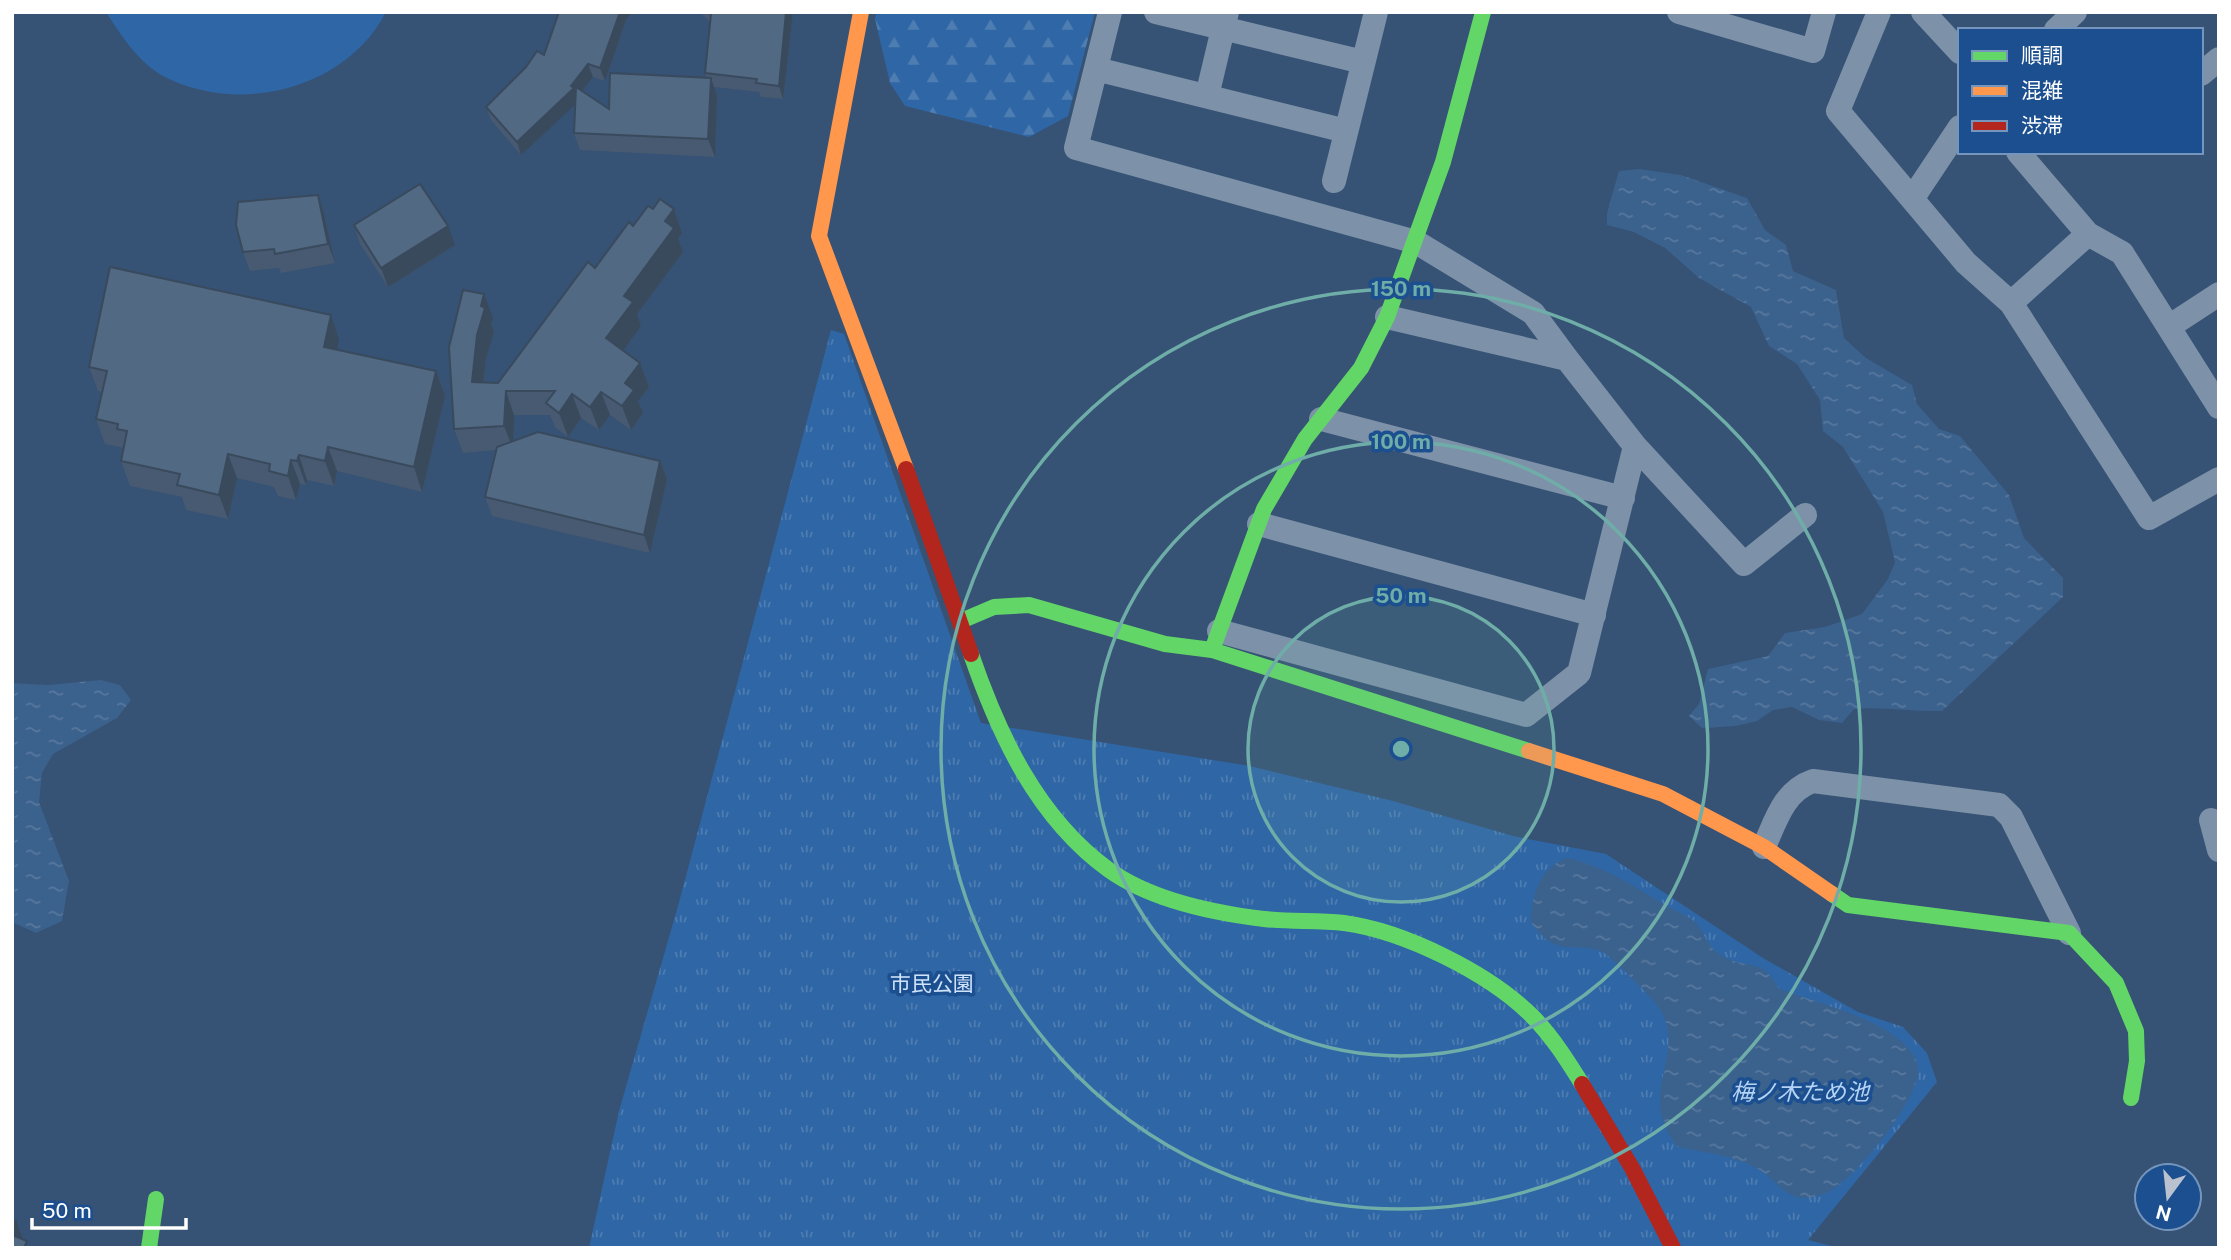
<svg xmlns="http://www.w3.org/2000/svg" width="2231" height="1260" viewBox="0 0 2231 1260" font-family="'Public Sans','Noto Sans JP',sans-serif">
  <style>
    .grass { fill: #2f66a5 }
    .forest { fill: url(#forest-firs) }
    .park { fill: url(#park-tufts) }
    .water { fill: url(#water-ripples) }
    .lines { fill: none; stroke-linecap: round; stroke-linejoin: round }
    .street { stroke: #7d92a8; stroke-width: 24 }
    .fast { stroke: #63d668; stroke-width: 16 }
    .slow { stroke: #ff974d; stroke-width: 16 }
    .jam { stroke: #b3261e; stroke-width: 16 }
    .wall { fill: #475a72 }
    .shaded-wall { fill: #394a5c }
    .building { fill: #526984; stroke: #394a5c; stroke-width: 2 }
    .ring { fill: none; stroke: #6fada8; stroke-width: 3.5 }
    .labels { text-anchor: middle; dominant-baseline: central; stroke-width: 7; stroke-linejoin: round; paint-order: stroke }
    .park-label { font-size: 21px; fill: #cfe3fa; stroke: #1b4f8f }
    .water-label { font-size: 23px; font-style: italic; fill: #b5d3f5; stroke: #1b4f8f }
    .centre { fill: #6fada8; stroke: #1b4f8f; stroke-width: 3.5 }
    .ring-label { font-size: 21px; text-anchor: middle; font-weight: bold; fill: #6fada8; stroke: #1b4f8f; stroke-width: 7; stroke-linejoin: round; paint-order: stroke }
  </style>
  <defs>
    <pattern id="forest-firs" width="22" height="20" patternUnits="userSpaceOnUse" patternTransform="scale(1.75)"><rect width="22" height="20" fill="#2f66a5"/><path d="M5 1l3.5 6h-7zM16 11l3.5 6h-7z" fill="#4e7db2"/></pattern>
    <pattern id="park-tufts" width="24" height="20" patternUnits="userSpaceOnUse" patternTransform="scale(1.75)"><rect width="24" height="20" fill="#2f66a5"/><path d="M3 7l-1-3M5 7V3M7 7l1-3M15 17l-1-3M17 17v-4M19 17l1-3" fill="none" stroke="#4e7db2"/></pattern>
    <pattern id="water-ripples" width="26" height="14" patternUnits="userSpaceOnUse" patternTransform="scale(1.75)"><rect width="26" height="14" fill="#3b618d"/><path d="M2 4q2-2 4 0t4 0M15 11q2-2 4 0t4 0" fill="none" stroke="#58799e"/></pattern>
  </defs>
  <rect width="100%" height="100%" fill="#365274"/>
  <path class="grass" d="M106 12H386C347 88 242 115 167 78 140 65 122 37 106 12Z"/>
  <path class="forest" d="M877 12H1095L1068 116 1029 137 905 106 890 83 875 19Z"/>
  <path class="park" d="M831 330 844 334 981 723 1250 766 1393 801 1513 836 1606 854 1763 958 1858 1012 1903 1027 1927 1053 1937 1082 1808 1240 1839 1248H589L619 1111 678 906Z"/>
  <path class="water" d="M1639 169 1681 175 1747 198 1765 230 1786 245 1793 271 1836 290 1844 338 1866 358 1912 385 1917 404 1939 429 1960 436 2009 495 2024 538 2063 578V597L1942 711C1912 712 1883 706 1854 709L1842 723 1819 720 1792 707 1773 710 1757 721 1736 726 1702 728 1689 716 1699 704 1708 669 1768 656 1785 633 1825 627 1862 614 1888 579 1895 562 1883 512 1843 447 1823 431 1820 400 1797 364 1769 346 1751 307 1699 278 1665 248 1634 232 1607 225V213L1619 171Z
    M101 680 120 685 131 700 117 718 53 754 42 773 39 802 69 881 62 921 36 933 12 922V683L48 685Z
    M1567 858C1604 866 1635 887 1668 907 1676 911 1689 916 1696 923 1706 935 1708 948 1722 956 1749 971 1761 956 1779 989 1817 1003 1888 1019 1912 1053 1918 1061 1920 1074 1916 1083 1903 1116 1860 1173 1830 1191 1824 1195 1811 1198 1804 1198 1786 1198 1774 1179 1760 1170 1735 1155 1705 1153 1678 1147 1634 1093 1688 1057 1660 1009 1656 1001 1612 958 1603 952 1588 944 1565 951 1550 942 1543 938 1537 929 1531 923 1531 896 1540 867 1567 858Z"/>
  <g class="lines">
    <path class="street" d="M1110 12 1076 148 1416 242 1533 313 1567 359
      M1156 12 1363 62
      M1679 12 1813 51 1824 12
      M1879 12 1838 111 1966 263 2011 303 2149 518 2219 479
      M1923 12 1960 52
      M2056 30 2075 12
      M1096 69 1346 131
      M2201 74 2219 59
      M1207 96 1227 12
      M2018 152 2088 234 2122 253 2219 407
      M1334 181 1376 12
      M1912 199 1960 127
      M2011 303 2088 234
      M2170 326 2219 294
      M1321 419 1623 498
      M1635 446 1744 564 1805 515
      M1259 524 1594 615
      M1219 631 1526 715 1579 673 1635 446 1567 359 1387 317
      M2211 820 2219 850
      M1764 847C1776 820 1784 791 1813 781L1999 805 2011 817 2069 933"/>
    <path class="fast" d="M961 621 994 607 1029 605 1165 644 1212 650 1529 751
      M1212 650 1264 509 1305 439 1361 368 1387 317 1443 162 1483 12
      M971 654C999 735 1037 818 1109 870 1151 900 1214 913 1264 919 1291 922 1317 920 1344 923 1404 931 1489 973 1532 1016 1552 1036 1567 1060 1582 1084
      M1832 894 1848 905 2069 933 2116 983 2136 1031 2137 1061 2131 1098
      M149 1248 156 1199"/>
    <path class="slow" d="M861 12 819 236 906 469
      M1529 751 1663 794 1764 847 1832 894"/>
    <path class="jam" d="M906 469 971 654
      M1582 1084 1632 1168 1673 1248"/>
  </g>
  <path class="wall" d="M559 12H632L626 20 605 81 593 77 582 91 609 109 707 78 705 73 710 22 700 12H793L783 99 761 97 759 92 714 87 717 96 715 157 580 150 574 133 575 104 521 155 491 120 486 107 544 55Z
    M653 209H674L682 233 678 239 683 252 637 314 641 326 623 351 640 363 649 387 638 401 643 413 631 430 610 415 599 430 581 418 568 437 555 427 550 415H514L513 441 660 461 667 479 650 553 492 516 485 497 496 450 463 453 454 429 493 318 491 324 494 332 486 358 484 383H498L595 268 633 226Z
    M324 214 335 263 281 273 279 268 250 271 243 252Z
    M354 225 455 245 388 287 360 244Z
    M339 340 337 350 436 371 445 396 422 492 337 471 334 486 307 480 306 485 300 484 296 500 278 496 274 487 237 478 228 519 186 510 182 497 130 486 121 461 124 448 105 444 96 419 102 392 98 391 89 367Z"/>
  <path class="shaded-wall" d="M620 12H632L626 20 605 81 600 68Z
    M786 12H793L783 99 779 86Z
    M588 64 593 77 577 97 579 101 521 155 517 142 571 86Z
    M711 78 717 96 715 157 708 139Z
    M318 195 324 214 335 263 328 244Z
    M674 209 682 233 678 239 683 252 637 314 641 326 615 362 606 338 624 296 665 221Z
    M448 226 455 245 388 287 381 268Z
    M484 294 493 318 491 324 494 332 486 358 481 406 472 382 481 306Z
    M331 315 339 340 333 371 324 347Z
    M640 363 649 387 638 401 643 413 631 430 622 406 625 383Z
    M436 371 445 396 422 492 414 467Z
    M506 391 514 415 513 449 504 426Z
    M601 392 610 415 599 430 590 407Z
    M572 394 581 418 568 437 559 413Z
    M328 447 337 471 334 486 325 461Z
    M228 454 237 478 228 519 219 495Z
    M299 455 307 480 306 485 297 461Z
    M291 460 300 484 296 500 288 476Z
    M660 461 667 479 650 553 644 535Z
    M16 1221 23 1240 12 1239V1230Z"/>
  <path class="building" d="M559 12H620L600 68 588 64 571 86 574 88 517 142 486 107 526 67 537 51 544 55Z
    M708 12H786L779 86 756 83 757 79 705 73 711 14Z
    M610 73 711 78 708 139 574 133 576 87 609 109Z
    M420 184 448 226 381 268 354 225Z
    M318 195 328 244 275 254 274 249 243 252 236 225 238 202Z
    M660 199 674 209 665 221 674 228 624 296 633 302 606 338 640 363 625 383 634 390 622 406 601 392 590 407 572 394 559 413 546 403 555 391H506L504 426 454 429 449 347 463 290 484 294 481 306 485 308 477 335 472 382 498 383 588 262 595 268 629 222 633 226 648 206 653 209Z
    M110 267 331 315 324 347 436 371 414 467 328 447 325 461 299 455 297 461 291 460 288 476 269 471 270 464 228 454 219 495 177 485 180 474 121 461 127 431 117 429 118 424 96 419 107 371 89 367Z
    M538 432 660 461 644 535 485 497 497 447Z
    M12 1220 16 1221 12 1230Z
    M12 1235 27 1241 24 1248H12Z"/>
  <circle cx="1401" cy="749" r="153" fill="#6fada8" fill-opacity=".12"/>
  <g class="ring">
    <circle cx="1401" cy="749" r="153"/>
    <circle cx="1401" cy="749" r="307"/>
    <circle cx="1401" cy="749" r="460"/>
  </g>
  <g class="labels">
    <g class="park-label">
      <text x="932" y="983">市民公園</text>
    </g>
    <g class="water-label">
      <text x="1800" y="1091">梅ノ木ため池</text>
    </g>
  </g>
  <circle cx="1401" cy="749" r="10" class="centre"/>
  <g class="ring-label">
    <text x="1401" y="296">150 m</text>
    <text x="1401" y="449">100 m</text>
    <text x="1401" y="603">50 m</text>
  </g>
  <rect width="2231" height="1260" fill="none" stroke="#ffffff" stroke-width="28"/>
  <rect x="1958" y="28" width="245" height="126" fill="#1b4f8f" stroke="#7695bc" stroke-width="2"/>
  <rect x="1972" y="51" width="35" height="10" fill="#63d668" stroke="#7695bc" stroke-width="2"/>
  <text x="2021" y="63" font-size="21" fill="#ffffff">順調</text>
  <rect x="1972" y="86" width="35" height="10" fill="#ff974d" stroke="#7695bc" stroke-width="2"/>
  <text x="2021" y="98" font-size="21" fill="#ffffff">混雑</text>
  <rect x="1972" y="121" width="35" height="10" fill="#b3261e" stroke="#7695bc" stroke-width="2"/>
  <text x="2021" y="133" font-size="21" fill="#ffffff">渋滞</text>
  <g transform="translate(2168 1197) rotate(195)"><circle r="33" fill="#1b4f8f" stroke="#7695bc" stroke-width="2"/>
  <path d="M0-5L12 26L0 18L-12 26Z" fill="#b9c2ce"/>
  <text y="-10" font-size="19" font-weight="bold" text-anchor="middle" fill="#ffffff">N</text>
  </g>
  <path d="M32 1218v10h154v-10" fill="none" stroke="#ffffff" stroke-width="3.5"/>
  <text x="42" y="1218" font-size="21" fill="#ffffff" stroke="#1b4f8f" stroke-width="5" paint-order="stroke">50 m</text>
</svg>
